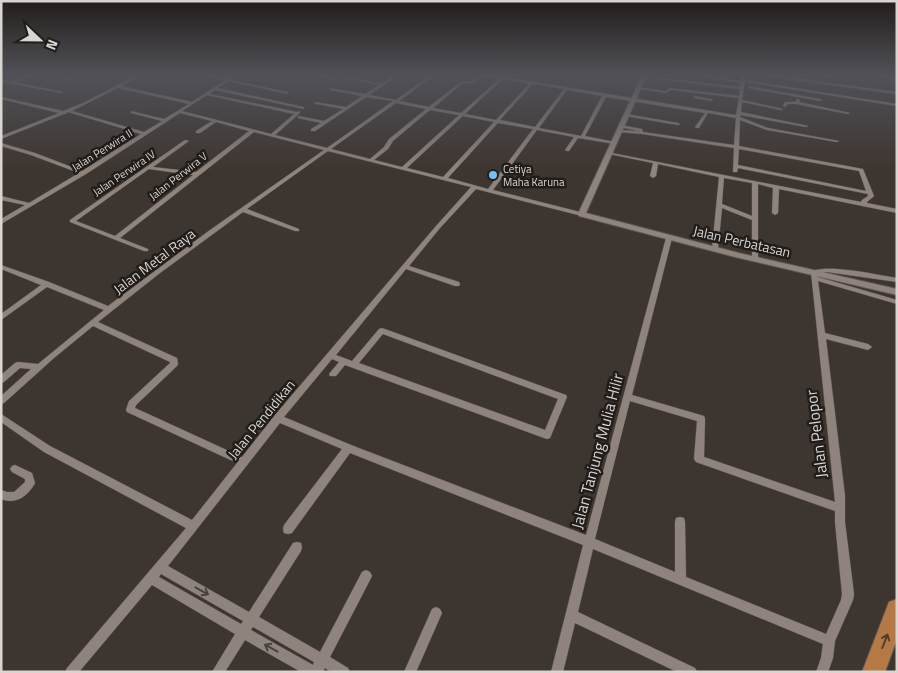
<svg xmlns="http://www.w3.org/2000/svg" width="898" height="673" viewBox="0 0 898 673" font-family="'Titillium Web',sans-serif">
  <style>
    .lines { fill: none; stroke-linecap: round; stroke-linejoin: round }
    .minor-casing { stroke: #5b544f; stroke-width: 1 }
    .tertiary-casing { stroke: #5b544f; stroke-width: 2 }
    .motorway-casing { stroke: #5b544f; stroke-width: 2 }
    .minor { fill: #8e847d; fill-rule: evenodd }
    .tertiary { fill: #8e847d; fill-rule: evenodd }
    .motorway { fill: #b57945; fill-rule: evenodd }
    .oneway { stroke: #47413d }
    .oneway2 { stroke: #553d29 }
    .poi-dot { fill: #74c0f6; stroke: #211d1a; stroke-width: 2 }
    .labels { text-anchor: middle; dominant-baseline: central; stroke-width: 5; stroke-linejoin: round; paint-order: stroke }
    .far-street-label { font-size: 11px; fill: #dad5d1; stroke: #211d1a }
    .far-poi-label { font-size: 11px; fill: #dad5d1; stroke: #211d1a; text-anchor: start }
    .street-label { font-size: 14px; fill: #dad5d1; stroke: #211d1a }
    .near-street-label { font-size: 16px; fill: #dad5d1; stroke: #211d1a }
  </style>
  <rect width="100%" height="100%" fill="#3d352f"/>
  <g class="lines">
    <defs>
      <path id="minor" d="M28 75H35L15 82 63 92 61 93 1 82V80L10 82Z
        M47 75H55L73 80 71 81Z
        M137 75H142L121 86 192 102 225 80 204 75H213L228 79 233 75H238L231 80 288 92 287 94 229 81 218 88 303 107H304V109L215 90 210 94 297 112 300 111V113L275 135 327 148 393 101 366 97 315 131H311V129L321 123 298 118V116L324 121 343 109 316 104H315V102L346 107 362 96 330 90 329 88 365 94 379 85 344 78 345 76 381 84 394 75H399L369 95 396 100 430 75H435L399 101 429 107 460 82 472 81 479 75H493L736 115 739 98 671 90 666 93 636 88 638 87 665 91 670 88 739 96 740 89 642 77 644 76 740 87 741 83 697 75H708L741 81 742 75H746L745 80 897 104V106L745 82 742 100 783 109 781 110 742 102 741 112 808 126 806 127 740 115V117L768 128 839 141 837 142 767 130 740 120 739 146 863 169 874 196 867 202V203L897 209V213L779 189 778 213 775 215 772 213 773 188 758 184V259L755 261 752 259V220L722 208 718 249 715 251 712 249 719 177 658 164 656 176 653 178 650 176 653 163 609 154H607V152L861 202 862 200 868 196V194L738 168 737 172H733L734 148 642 134 618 132 616 131 618 130 639 131 619 127V125H621L642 129 643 132 734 145 736 118 708 113 699 128H697L695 127 705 113 606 97 585 136 615 142V144L578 138 569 151H567L565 150 574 137 537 130 493 190 584 213V215L582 216 476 189 440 228 409 266 459 282 460 284 459 286H455L406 269 336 355 352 361 379 329 382 328 566 395 567 397 550 438 547 439 544 438 345 365 336 376H330L329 374 339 362 332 359 284 417 351 445 586 535 666 238 669 236 672 238 632 395 704 416 705 419 704 457 835 502 811 272C825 263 878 275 897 278V282L827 272 817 273 818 277 897 300V304L818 281 825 333 868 344 872 347 868 350 826 339 845 496V522L854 594 853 600 835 641 833 658 828 672H816L821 658 823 644 593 549 578 612 695 668 697 672H677L575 623 563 672H551L583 545 350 453 292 533 288 534 284 533 283 529 284 525 342 449 280 423 168 566 249 612 293 543 297 542 301 543 302 547 301 551 259 617 320 652 362 572 366 570 370 572 372 576 370 580 330 657 348 668 350 672H331L325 668 323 672H301L245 640 225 672H212L235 634 152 585 79 672H65L67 668 186 528 44 452 1 422V414L50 446 192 520 237 463 127 412 126 410 129 401 170 363V362L93 326 54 358 4 403 1 404V396L31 369 20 368 4 382 1 383V375L15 363 18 362 38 364 104 310 47 287 1 320V314L41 285 1 269V265L49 282 108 306 210 230 324 150 254 132 120 238 148 249V251H144L70 222V220L185 140 189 141 153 167 196 172 249 131 216 122 200 133H196V131L212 121 180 113 86 174 1 224V219L25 205 1 200V196L29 203 79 173 31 155 1 146V143L35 153 82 171 141 134 68 112 66 114H64L1 139V136L59 113 1 99V97L63 111 81 104ZM483 76 499 79 461 113 433 108 462 84 474 83ZM503 79 529 84 496 120 465 114ZM533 84 564 89 535 127 500 120ZM118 88 189 104 164 119 131 111V113L162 121 144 132 72 111ZM567 90 602 96 581 136 539 128ZM207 95 294 114 271 134 182 111ZM396 103 426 109 389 139 384 147 370 159 331 149ZM430 110 459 115 402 167 374 160 388 149 393 141ZM463 116 494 122 443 177 407 168ZM498 123 533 129 488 189 448 178ZM739 149 859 171 866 191 738 165ZM328 151 471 187 436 226 275 415 242 457 135 408 136 405 177 366 178 364 177 358 98 322 160 273 243 212 295 231H299V229L247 209ZM149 169 193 175 115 236 76 221ZM724 178 752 183V216L722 204ZM383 334 558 399 545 430 359 363ZM630 401 697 421 694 459 696 462 835 511V522L842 594 841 600 826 634 686 577 685 522 684 518 680 517 676 518 675 522V572L595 539ZM161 574 243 621 241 624 159 577ZM253 627 314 662 313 665 251 630Z
        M312 75H321L335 79 333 80Z
        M759 75H772L897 92V94Z
        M833 75H837L833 79 821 77 823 76 832 77Z
        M869 75H880L897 78V80Z
        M749 86 820 99 822 100 820 101 748 88Z
        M695 96 711 99 713 100 711 101 694 98V96Z
        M797 99 800 100 799 102 850 113 848 114 796 104H788L785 107 783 106 785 102H795Z
        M626 114 678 123 680 124 678 125 625 116 624 115Z
        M15 465 32 473 35 483C28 496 16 505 1 499V490L7 492H14L25 482V479L12 472 10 469 12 466Z
        M436 607 440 609 442 613 416 672H404L432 609Z"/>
      <path id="tertiary" d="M642 75H647L586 213 739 253 897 289V295L735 257 579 216 578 214Z"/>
      <path id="motorway" d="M897 599V639L885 672H862L889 602Z"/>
    </defs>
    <use href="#minor" class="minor-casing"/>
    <use href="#tertiary" class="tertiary-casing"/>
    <use href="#motorway" class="motorway-casing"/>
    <use href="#minor" class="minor"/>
    <use href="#tertiary" class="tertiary"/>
    <use href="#motorway" class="motorway"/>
  </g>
  <defs><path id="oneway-shaft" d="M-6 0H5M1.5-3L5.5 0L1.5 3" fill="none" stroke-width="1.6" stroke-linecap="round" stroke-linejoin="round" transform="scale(1.25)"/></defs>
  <g class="oneway">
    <use href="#oneway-shaft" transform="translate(202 591) rotate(29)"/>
    <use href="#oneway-shaft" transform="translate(271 648) rotate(-151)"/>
  </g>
  <use class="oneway2" href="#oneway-shaft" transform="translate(885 641) rotate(-69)"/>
  <linearGradient id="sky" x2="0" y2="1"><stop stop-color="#221d1a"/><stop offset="0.44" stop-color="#515158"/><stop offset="1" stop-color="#515158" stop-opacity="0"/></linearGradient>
  <rect width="898" height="170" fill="url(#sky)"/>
  <circle class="poi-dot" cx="493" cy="175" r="5"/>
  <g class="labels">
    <g class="far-street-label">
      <text transform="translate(102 150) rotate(-32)">Jalan Perwira II</text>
      <text transform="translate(124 173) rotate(-34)">Jalan Perwira IV</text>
      <text transform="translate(178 176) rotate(-38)">Jalan Perwira V</text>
    </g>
    <g class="far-poi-label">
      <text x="503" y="169">Cetiya<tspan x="503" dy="13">Maha Karuna</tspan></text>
    </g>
    <g class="street-label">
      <text transform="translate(742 241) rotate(13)">Jalan Perbatasan</text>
      <text transform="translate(154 261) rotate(-37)">Jalan Metal Raya</text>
      <text transform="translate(261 419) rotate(-51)">Jalan Pendidikan</text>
    </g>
    <g class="near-street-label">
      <text transform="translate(816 434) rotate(-97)">Jalan Pelopor</text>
      <text transform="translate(597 451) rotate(-75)">Jalan Tanjung Mulia Hilir</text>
    </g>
  </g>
  <rect width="898" height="673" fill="none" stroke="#dad5d1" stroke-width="5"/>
  <g transform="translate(40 40) rotate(112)" stroke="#211d1a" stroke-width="4" paint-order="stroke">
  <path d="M0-4L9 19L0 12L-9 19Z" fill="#dad5d1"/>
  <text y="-8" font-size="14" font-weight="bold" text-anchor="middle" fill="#dad5d1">N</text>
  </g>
</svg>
